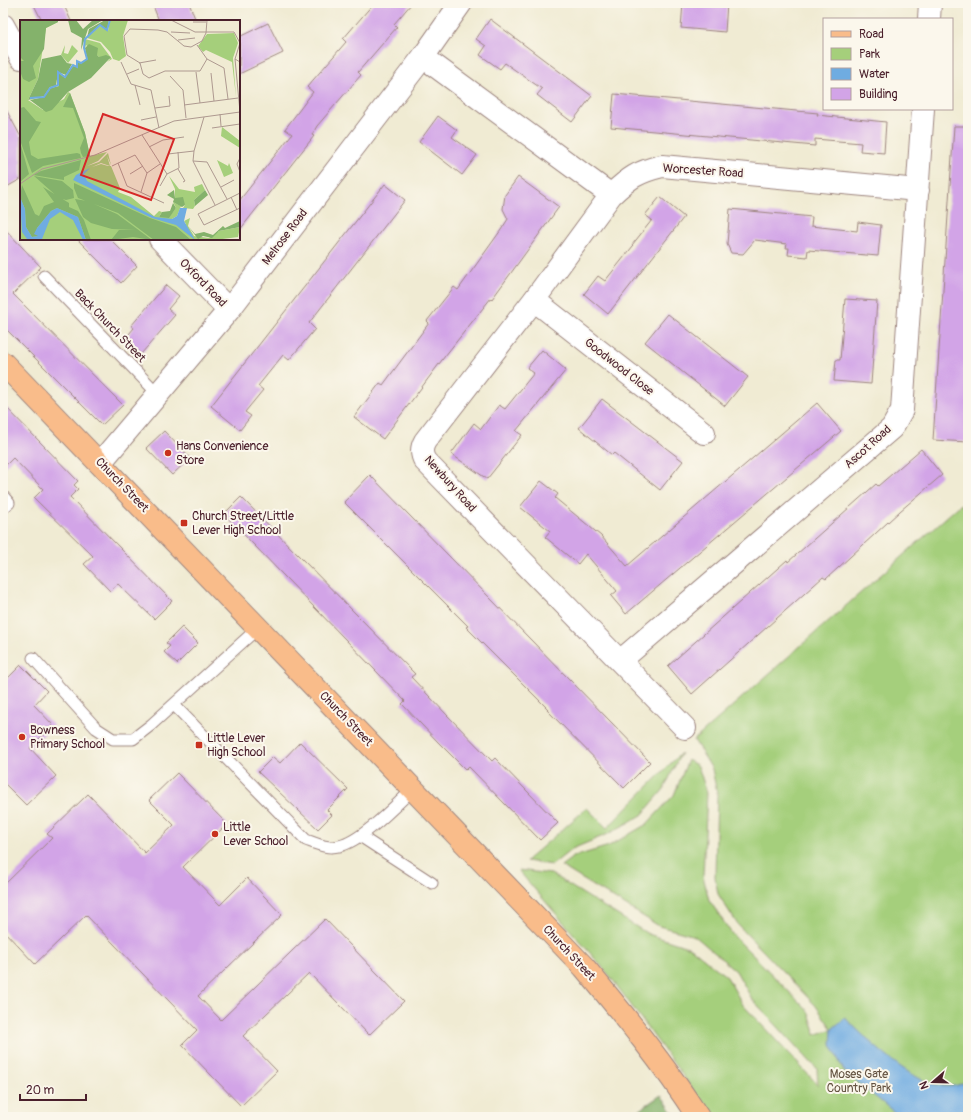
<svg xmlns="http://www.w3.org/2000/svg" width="971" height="1120" viewBox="0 0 971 1120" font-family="Pangolin,sans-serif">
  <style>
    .green { fill: #a5cf7b; stroke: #787753 }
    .forest { fill: #84b26b; stroke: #67684b }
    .water { fill: #6face1; stroke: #5c6686 }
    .building { fill: #d2a4e7 }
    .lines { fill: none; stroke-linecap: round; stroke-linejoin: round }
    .service-casing { stroke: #9d857f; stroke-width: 13 }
    .minor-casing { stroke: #9d857f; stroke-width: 24 }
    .primary-casing { stroke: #9d857f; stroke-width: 24 }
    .service { stroke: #fff; stroke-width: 11 }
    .minor { stroke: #fff; stroke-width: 22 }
    .primary { stroke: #f9bc8a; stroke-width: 22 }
    .poi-dot { fill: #c8321e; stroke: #fbf7ec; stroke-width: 1.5 }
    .labels { text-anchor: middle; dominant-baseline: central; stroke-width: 4; stroke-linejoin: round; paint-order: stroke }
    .street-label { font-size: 12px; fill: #4a1f2b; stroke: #fbf7ec }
    .poi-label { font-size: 12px; fill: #4a1f2b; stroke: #fbf7ec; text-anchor: start }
    .park-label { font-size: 12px; fill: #655443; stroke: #fbf7ec }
    .inset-river { fill: none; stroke: #6face1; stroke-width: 2 }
    .inset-road { fill: none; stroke: #ae9990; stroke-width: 1 }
    .view { fill: #d62828; fill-opacity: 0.15; stroke: #d62828; stroke-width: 2 }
    .inset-edge { fill: none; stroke: #4a1f2b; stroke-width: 2 }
  </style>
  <rect width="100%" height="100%" fill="#fbf7ec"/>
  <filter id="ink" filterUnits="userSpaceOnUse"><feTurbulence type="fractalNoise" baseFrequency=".025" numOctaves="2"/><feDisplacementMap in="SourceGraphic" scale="8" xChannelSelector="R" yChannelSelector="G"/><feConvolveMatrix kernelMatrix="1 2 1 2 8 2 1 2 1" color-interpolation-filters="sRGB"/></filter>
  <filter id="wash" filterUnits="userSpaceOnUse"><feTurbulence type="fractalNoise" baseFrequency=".012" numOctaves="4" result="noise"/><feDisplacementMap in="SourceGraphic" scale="16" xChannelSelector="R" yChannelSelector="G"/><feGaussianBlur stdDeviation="0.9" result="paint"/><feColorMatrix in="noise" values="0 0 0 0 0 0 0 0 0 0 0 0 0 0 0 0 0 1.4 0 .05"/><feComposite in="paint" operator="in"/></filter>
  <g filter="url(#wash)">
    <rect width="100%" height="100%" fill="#f0ebd3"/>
    <path class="green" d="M968 501V1117H713L609 975 518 870 551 874 648 934 691 948 727 977 743 1005 818 1085 817 1069 752 999 736 971 695 936 659 926 561 866 573 857 609 846 647 824 674 795 688 760 698 766 707 793 703 876 709 900 732 934 808 1011 814 1028 815 1035 832 1029 816 1006 738 925 718 894 715 877 717 793 712 769 694 740 960 505Z
      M681 753 664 789 642 815 608 834 572 849 552 865 526 861 587 808 607 828Z"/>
    <path class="forest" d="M661 1095 676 1117H629Z"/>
    <path class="water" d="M845 1018C870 1041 931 1107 968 1080V1117H900L844 1071 831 1045 832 1029Z"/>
    <g id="blocks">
      <path class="building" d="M33 3H63L71 21H42Z
        M152 3H189L196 21H159Z
        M374 3H412L394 24 397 27 358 72 361 75 317 126 312 135 314 136 239 231V201L292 134 285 129 313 92 307 87 346 42 343 39Z
        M683 3H727L725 32 681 28Z
        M490 19 592 96 572 122 537 95 542 89 505 63 500 69 480 55 486 46 476 39Z
        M268 23 283 53 239 74V37Z
        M614 94 818 113 817 115 886 122 884 153 860 151 861 143 815 139V146L611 127Z
        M3 104 21 137V179L3 189Z
        M438 116 457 130 452 137 477 155 462 175 419 142Z
        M954 126H968V442L933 440Z
        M518 177 559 207 492 299 491 298 445 356 383 439 354 417 380 383 383 385 429 323 427 321 454 287 458 290 501 230 508 219 503 209 505 195Z
        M385 184 405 200 309 323 315 329 289 360 283 355 258 386 263 390 245 412 251 416 240 430 211 406Z
        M660 197 684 217 608 314 584 294 598 276 605 281 633 246 632 245 652 220 645 215Z
        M730 209 812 217 811 226 857 231 858 222 881 225 878 256 808 250 807 257 788 255 789 248H786L787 244 755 240 743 254 731 253 727 244Z
        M3 227 41 267 13 294 123 405 102 425 3 326Z
        M77 239H110L137 266 121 283Z
        M166 285 179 296 168 309 175 315 141 354 124 340 134 328 131 326Z
        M845 299 877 301 871 384 834 381 836 360H840Z
        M668 314 748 377 725 406 645 342Z
        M542 350 566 370 516 431 522 435 487 479 451 454 474 423 481 429 499 405 505 409 534 373 527 368Z
        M602 399 683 461 660 490 614 453 612 455 579 428Z
        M817 403 841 431 626 614 611 596 617 591 586 554 578 564 545 537 550 531 520 507 541 481 558 494 555 498 601 536 627 566Z
        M3 404 78 481 74 485 78 489 70 497 172 601 154 619 118 584 110 591 84 564 93 556 34 498 43 489 13 458 3 468Z
        M164 431 190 458 172 475 146 448Z
        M921 449 942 475 900 511 826 579 823 577 692 694 668 666 787 560 788 562 876 484 878 486Z
        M370 475 650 762 624 788 547 710 548 709 466 627 468 626 344 502Z
        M241 497 415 674 411 677 447 715 492 761 495 758 558 823 540 840 469 767 466 770 438 742 402 704 405 701 224 514Z
        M182 627 198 643 177 664 164 652 170 646 166 643Z
        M21 665 47 691 34 705 53 725 30 748 56 776 26 805 3 782V683Z
        M300 742 348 789 327 810 332 815 318 829 258 772 273 757 280 763Z
        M177 773 227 824 183 867 220 905 247 878 282 915 198 996 221 1020 325 919 404 1001 369 1035 309 973 243 1036 277 1071 241 1106 182 1045 197 1030 86 915 35 964 3 930V886L52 838 47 834 88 794 145 853 174 825 149 800Z"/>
    </g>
  </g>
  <g filter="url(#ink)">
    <use href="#blocks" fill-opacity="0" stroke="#9d857f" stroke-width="1"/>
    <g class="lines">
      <defs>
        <path id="service" d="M44 276 158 394
          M3 496 9 503 3 508
          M33 658 96 728 113 739H133L151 725 258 628
          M174 705 306 840C317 844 327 849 339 846 361 842 396 805 413 789
          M360 836 432 883"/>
        <path id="minor" d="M929 19 930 3
          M3 25 21 58
          M423 57 611 195C629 178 637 172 662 166L918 190
          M611 195 534 300 425 441C421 448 421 454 425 461L685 728
          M160 239 229 310
          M534 300 704 433
          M100 463 229 310 423 57 461 3
          M620 661 892 428 902 410 923 109"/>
        <path id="primary" d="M3 363 584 967C624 1015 664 1064 698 1117"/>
      </defs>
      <use href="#service" class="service-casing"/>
      <use href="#minor" class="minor-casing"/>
      <use href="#primary" class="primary-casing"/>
      <use href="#service" class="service"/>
      <use href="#minor" class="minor"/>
      <use href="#primary" class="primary"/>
    </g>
  </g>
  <g class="poi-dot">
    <circle cx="168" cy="453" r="4"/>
    <rect x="180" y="519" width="8" height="8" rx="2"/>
    <circle cx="22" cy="737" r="4"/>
    <rect x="195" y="741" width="8" height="8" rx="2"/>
    <circle cx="215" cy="834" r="4"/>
  </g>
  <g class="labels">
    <g class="street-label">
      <text transform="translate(703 171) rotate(4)">Worcester Road</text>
      <text transform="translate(285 237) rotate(-53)">Melrose Road</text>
      <text transform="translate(203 283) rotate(46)">Oxford Road</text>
      <text transform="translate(110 326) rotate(46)">Back Church Street</text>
      <text transform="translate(619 367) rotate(38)">Goodwood Close</text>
      <text transform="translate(868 447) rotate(-42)">Ascot Road</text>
      <text transform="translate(450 484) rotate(48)">Newbury Road</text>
      <text transform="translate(122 485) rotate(46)">Church Street</text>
      <text transform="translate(346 719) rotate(46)">Church Street</text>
      <text transform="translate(569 953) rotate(47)">Church Street</text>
    </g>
    <g class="poi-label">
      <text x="176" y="446">Hans Convenience<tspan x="176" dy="14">Store</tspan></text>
      <text x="192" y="516">Church Street/Little<tspan x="192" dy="14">Lever High School</tspan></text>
      <text x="30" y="730">Bowness<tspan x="30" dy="14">Primary School</tspan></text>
      <text x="207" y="738">Little Lever<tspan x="207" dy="14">High School</tspan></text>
      <text x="223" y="827">Little<tspan x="223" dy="14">Lever School</tspan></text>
    </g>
    <g class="park-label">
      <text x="859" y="1074">Moses Gate<tspan x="859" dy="14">Country Park</tspan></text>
    </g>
  </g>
  <g transform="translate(20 20)">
    <rect width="220" height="220" fill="#f0ebd3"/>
    <path d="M0 0H38V2L26 8 18 59 8 80 23 90 44 79 48 72 50 73 65 113 70 136 87 132 78 141 67 146 79 142 88 133 91 145 87 136 90 146 81 143 72 147 81 144 88 146H91L100 168 98 172 111 177 134 196 139 191 142 192 139 197H149L156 188 153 182 161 186 157 196 152 199 166 204 164 201 170 198 168 206 174 216 189 218 199 211 220 207 218 217 195 220H0ZM90 0H108L103 16 106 36 99 41 93 39 90 32 81 22 67 18 80 6 88 11ZM214 13 218 23 213 38 216 77 212 42 186 30 183 32 178 26 187 14ZM65 19 80 23 92 39 87 42 90 39 79 37 66 25 65 28ZM45 25 44 33 48 34 52 25 58 31 48 43 41 35ZM202 107 220 121V128L201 116ZM197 140 208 146 209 143 213 153 204 157ZM149 156 159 169 175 172 174 167 182 164 185 170 174 180 175 186 173 189 163 188 165 185 155 179V169Z" fill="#a5cf7b"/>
    <path d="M0 0H38V2L26 8 24 29 13 46 16 58 9 62 3 59 0 51V41H4L0 37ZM48 0H56L63 9 73 0H83L68 9 61 30 62 18 51 12ZM85 0H89L87 10 79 5 67 18 69 9ZM69 24 78 28 77 35 79 37 86 35 91 37 71 58 48 72 32 90 26 92 10 80 24 77 31 68 39 66V53L45 58 53 46 57 47 58 42 61 43 67 39 65 28ZM41 35 47 43 52 44 46 55 38 52 36 66 30 67 24 76 8 80 18 59 22 39ZM50 73 65 113 70 136 63 137 61 133 60 128 64 118 53 88 43 87ZM4 87 16 101 21 102 9 122 11 135 18 139 57 133 60 134 61 138 23 146 12 153 1 123 0 88ZM0 122 9 154 0 162ZM61 140 59 150 44 157V160L13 155 21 151ZM14 156 42 161 53 170 54 178 46 180 39 178ZM54 163 130 198 156 207 171 220H134L98 193 58 178 54 168ZM2 165 15 194 19 196 24 186 34 182 23 167 49 183V187L58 191 64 200 71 220H66L58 197 37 188 31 191 17 208 18 216 12 217 6 207 5 189 0 177ZM154 170 155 178 163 177 165 185 162 187 153 182 154 179 147 175ZM185 170 188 175 175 186 174 180ZM55 179 67 181 97 194 132 220 113 217 91 220 99 210H116L92 209 71 203 63 197ZM153 183 156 188 149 198 139 197 142 192 150 191ZM220 201V207L199 211 192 218 183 216 178 219 168 206 175 214 184 212 193 215 203 206 205 208Z" fill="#84b26b"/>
    <path d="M70 148 64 154 67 161 135 197 152 199 157 196 160 188H167L164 201 175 220 156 205 132 198 53 160 56 155ZM0 177 5 189 6 207 12 217 18 216 14 214 17 208 31 191 37 188 58 197 66 220H63L53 200 40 192 30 199 22 219H7L2 212Z" fill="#6face1"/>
    <path class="inset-river" d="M10 78 24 77 30 68 38 65V52L45 57 53 45 57 47V41L61 43 67 39 64 28 65 19 80 5 87 10 90 0"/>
    <path class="inset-road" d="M151 0 175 12H214L220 23 215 39 220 42M173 2H186M151 12 170 13M186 13 182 21 171 27 164 26 147 12 138 10 110 9 104 16 107 35 120 43 123 54 129 58 145 51H180L187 39M186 13 187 0M158 20 175 18M177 25 187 39 204 48 208 79M215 39 220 92M101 42 111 64 131 70 139 108M119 43 136 40M176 52 180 83M191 53 194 81M107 54 119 49M150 56 163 70 166 98M115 65 120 85M164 85 218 78M135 88 150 86 149 76M200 94 201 106M184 97 174 131 173 141 195 185M121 100 136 97M192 108 220 104M122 115 147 154M129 127 143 120 164 117M148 134 174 131M220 138 217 144 220 152M173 141 187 142 207 179M98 143 107 166 144 183M92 146 115 135 127 153M158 149 165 161 163 162M110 154 123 146M147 154 159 148 158 132M0 164 22 149 75 135 154 101 220 92M140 166 147 154M201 167 214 160M121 172 127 153 140 144M220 173 178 194 184 205 220 188M211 177 217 190"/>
    <path class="view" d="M83 94 154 119 131 180 61 155Z"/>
    <rect width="220" height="220" class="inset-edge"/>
  </g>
  <rect width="971" height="1120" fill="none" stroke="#fbf7ec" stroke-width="16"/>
  <rect x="823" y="18" width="130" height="92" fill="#fbf7ec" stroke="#b4a19f"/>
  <rect x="831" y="31" width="20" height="6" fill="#f9bc8a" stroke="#b4a19f"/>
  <text x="859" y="38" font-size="12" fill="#4a1f2b">Road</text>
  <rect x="831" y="48" width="20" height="12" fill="#a5cf7b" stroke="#b4a19f"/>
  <text x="859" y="58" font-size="12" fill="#4a1f2b">Park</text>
  <rect x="831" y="68" width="20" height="12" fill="#6face1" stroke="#b4a19f"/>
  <text x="859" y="78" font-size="12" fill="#4a1f2b">Water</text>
  <rect x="831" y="88" width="20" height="12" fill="#d2a4e7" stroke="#b4a19f"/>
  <text x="859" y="98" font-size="12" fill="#4a1f2b">Building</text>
  <g transform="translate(933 1082) rotate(250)" stroke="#fbf7ec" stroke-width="3" paint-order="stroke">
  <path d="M0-3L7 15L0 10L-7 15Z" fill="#4a1f2b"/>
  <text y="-6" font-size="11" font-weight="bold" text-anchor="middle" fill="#4a1f2b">N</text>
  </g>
  <path d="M20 1094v6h66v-6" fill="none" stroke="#4a1f2b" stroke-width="2"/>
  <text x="26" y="1094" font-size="12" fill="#4a1f2b" stroke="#fbf7ec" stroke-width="3" paint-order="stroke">20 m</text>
</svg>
